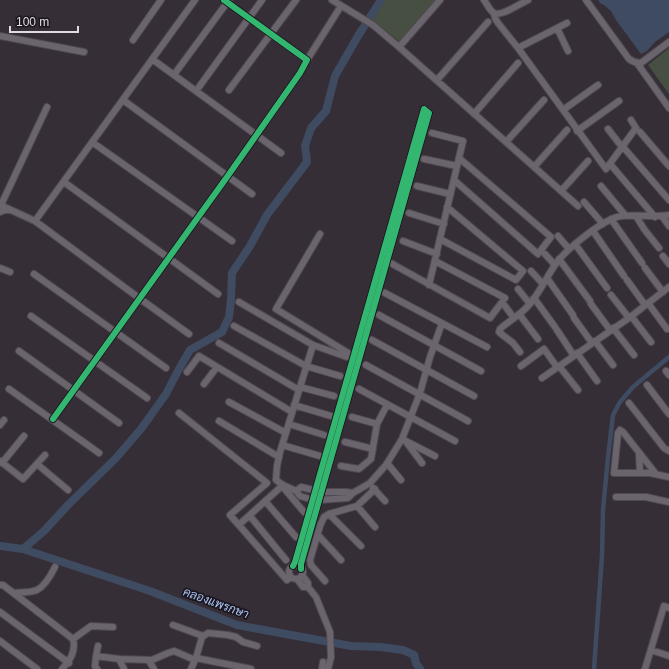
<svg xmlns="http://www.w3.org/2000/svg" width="669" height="669" viewBox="0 0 669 669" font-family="Arial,Sarabun,sans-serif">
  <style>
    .green { fill: #464f42 }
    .water { fill: #3f4b61 }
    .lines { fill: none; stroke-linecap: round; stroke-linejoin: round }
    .canal { stroke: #3f4b61; stroke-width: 4.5 }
    .river { stroke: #3f4b61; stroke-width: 8 }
    .minor-casing { stroke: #504952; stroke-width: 8 }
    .minor { stroke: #6a646c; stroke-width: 6 }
    .cycleway-casing { stroke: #1b151d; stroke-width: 8 }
    .cycleway { stroke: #33b770; stroke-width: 6 }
    .labels { text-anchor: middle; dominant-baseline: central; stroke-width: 3.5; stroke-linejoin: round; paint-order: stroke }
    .water-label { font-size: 12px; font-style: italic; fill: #a8c4f3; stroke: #1b151d }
  </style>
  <rect width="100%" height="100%" fill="#352e37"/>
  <path class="green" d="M383 0H437L400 42 372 20Z
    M669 48V94L648 65Z"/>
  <path class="water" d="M598 0H669V32L655 42 647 51 641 54 616 20 611 11 604 5 600 3Z"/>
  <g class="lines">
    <path class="canal" d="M594 669 602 556 603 510 608 457 613 415 620 402 633 387 669 357"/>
    <path class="river" d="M0 546 23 549 150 591 237 625 351 646 381 647 403 650 414 655 416 663 420 669
      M23 549 44 531 68 505 116 458 141 429 166 394 179 369 190 350 222 332 229 317 231 300 232 273 250 246 267 215 307 162 305 146 311 128 326 111 335 76 358 36 381 0"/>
    <defs>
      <path id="minor" d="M332 0 373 25 399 47 578 206
        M484 0C487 4 490 11 494 13 501 17 521 3 528 0
        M586 0 629 59C633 62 636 63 641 63L669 42
        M494 13 495 18 498 23 518 48 606 169 636 128 631 120
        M557 28 568 51
        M0 36 84 52
        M133 40 161 0
        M399 47 440 0
        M518 48 567 23
        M152 59 281 153
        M307 60 341 6
        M637 63 669 108
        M176 72 229 0
        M437 80 488 22
        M199 87 262 0
        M229 90 296 0
        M123 100 252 194
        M563 110 598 85
        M474 114 518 63
        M608 129 622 147
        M577 131 619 101
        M640 132 669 166
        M92 142 232 241
        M506 142 544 100
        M624 148 669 200
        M424 159 457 166
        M611 165 655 217
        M534 167 567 130
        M454 180 538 254 551 237 459 158
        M64 182 218 294
        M417 186 450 194
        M601 186 625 215
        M561 191 588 161
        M584 202 603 224
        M0 205 35 221 139 298 189 334
        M1 205 47 107
        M0 212 8 209
        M409 213 444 224
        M636 216 644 229 659 248
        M662 216 669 226
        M611 219 642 263
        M35 221 195 0
        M593 231 624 276
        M320 234 276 309 353 356
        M558 236 569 249
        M440 239 516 280 523 271 447 207
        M403 241 437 254
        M575 244 607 288
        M545 254 555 265
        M663 256 669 264
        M559 259 590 301
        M387 261 490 318 505 298 435 261
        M0 268 10 272
        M645 268 663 292
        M531 271 543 284
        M34 274 166 368
        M547 278 573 315
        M627 280 645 305
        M429 285 463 141 432 133
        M518 289 530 304
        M385 293 487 347
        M611 295 629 318
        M534 298 555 327
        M239 302 313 345
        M648 303 667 329
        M591 304 610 330
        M505 306 514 318
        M519 314 538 339
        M379 315 481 371
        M31 316 147 398
        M631 316 651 342
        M574 318 592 343
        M234 326 306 366 340 376
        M613 328 634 355
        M557 330 574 356
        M372 340 474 396
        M595 341 613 365
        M219 343 299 390
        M19 351 119 423
        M520 352 513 343 500 333 499 332 500 329C509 321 520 315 528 306 539 294 546 278 555 265 565 250 600 222 617 217 632 213 652 218 669 215
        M577 353 597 381
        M366 365 468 421
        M521 366 544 349 557 367
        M559 366 578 390
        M666 371 669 375
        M187 372 199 356 292 412
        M542 378 629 318 669 287
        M204 384 217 367
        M647 385 669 414
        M300 387 334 396
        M9 389 99 453
        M359 389 455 441
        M229 402 286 433
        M629 403 664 448 669 451
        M294 405 331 416
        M179 413 267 483 230 515 287 580 291 577
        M352 417 377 424
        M53 419 227 177 300 73 307 60 224 0
        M219 421 279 457
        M289 424 324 435
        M0 425 4 420
        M402 439 435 456
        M345 442 373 449
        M407 443 422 463
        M282 445 320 456
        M639 453 640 473
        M0 461 23 479 45 455
        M2 463 24 436
        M387 463 401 480
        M37 464 68 490
        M341 466 359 469 371 459 377 424 387 405
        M656 474 623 432 620 430 618 433 614 473H650L669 477
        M282 486 304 512
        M301 487 321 492H346L353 493 348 498 319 500H313L300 496 296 491Z
        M373 488 385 501
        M296 491 283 485 276 480 277 466 280 452 313 345 347 357
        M353 493 370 483 386 465 402 439 420 393 430 357 442 323
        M616 497H646L669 502
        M265 501 296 537
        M357 506 375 527
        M329 514 361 546
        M250 516 286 560
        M242 522 283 485
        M318 535 341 560
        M289 572a7 7 0 1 1 14 0a7 7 0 1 1-14 0Z
        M293 566 295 562 424 109 429 113 301 564V569
        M302 575 308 583V587
        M297 579 303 587H308L316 597 330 632 331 657 328 669
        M325 581 311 565 310 560 320 526 324 517 329 514 357 506 375 489
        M0 585H3L73 639C76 650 70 661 62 669
        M14 593C21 592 30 593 37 590 45 586 51 575 55 567
        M0 612 69 663
        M173 625 203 636
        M73 639 91 626 113 627
        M0 641 37 669
        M651 650 669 656
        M96 656 98 646
        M196 658 251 669
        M119 659 124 669
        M149 661 154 669
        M97 669 95 666 96 656 119 659 152 660 168 653 174 651 195 660
        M191 669 196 658 202 637 208 633 228 635 236 637 243 642 257 646
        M322 669 323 662
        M645 669 664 606 669 608"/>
    </defs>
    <use href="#minor" class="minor-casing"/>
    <use href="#minor" class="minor"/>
    <defs>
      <path id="cycleway" d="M53 419 227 177 300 73 307 60 224 0
        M293 566 295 562 424 109 429 113 301 564V569"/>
    </defs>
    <use href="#cycleway" class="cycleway-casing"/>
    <use href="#cycleway" class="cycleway"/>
  </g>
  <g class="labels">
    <g class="water-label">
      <text transform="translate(216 603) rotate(20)">คลองแพรกษา</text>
    </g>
  </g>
  <path d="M10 26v6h68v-6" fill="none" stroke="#e1d9e4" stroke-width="2"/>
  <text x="16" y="26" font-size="12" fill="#e1d9e4" stroke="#1b151d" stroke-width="3" paint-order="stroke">100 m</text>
</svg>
